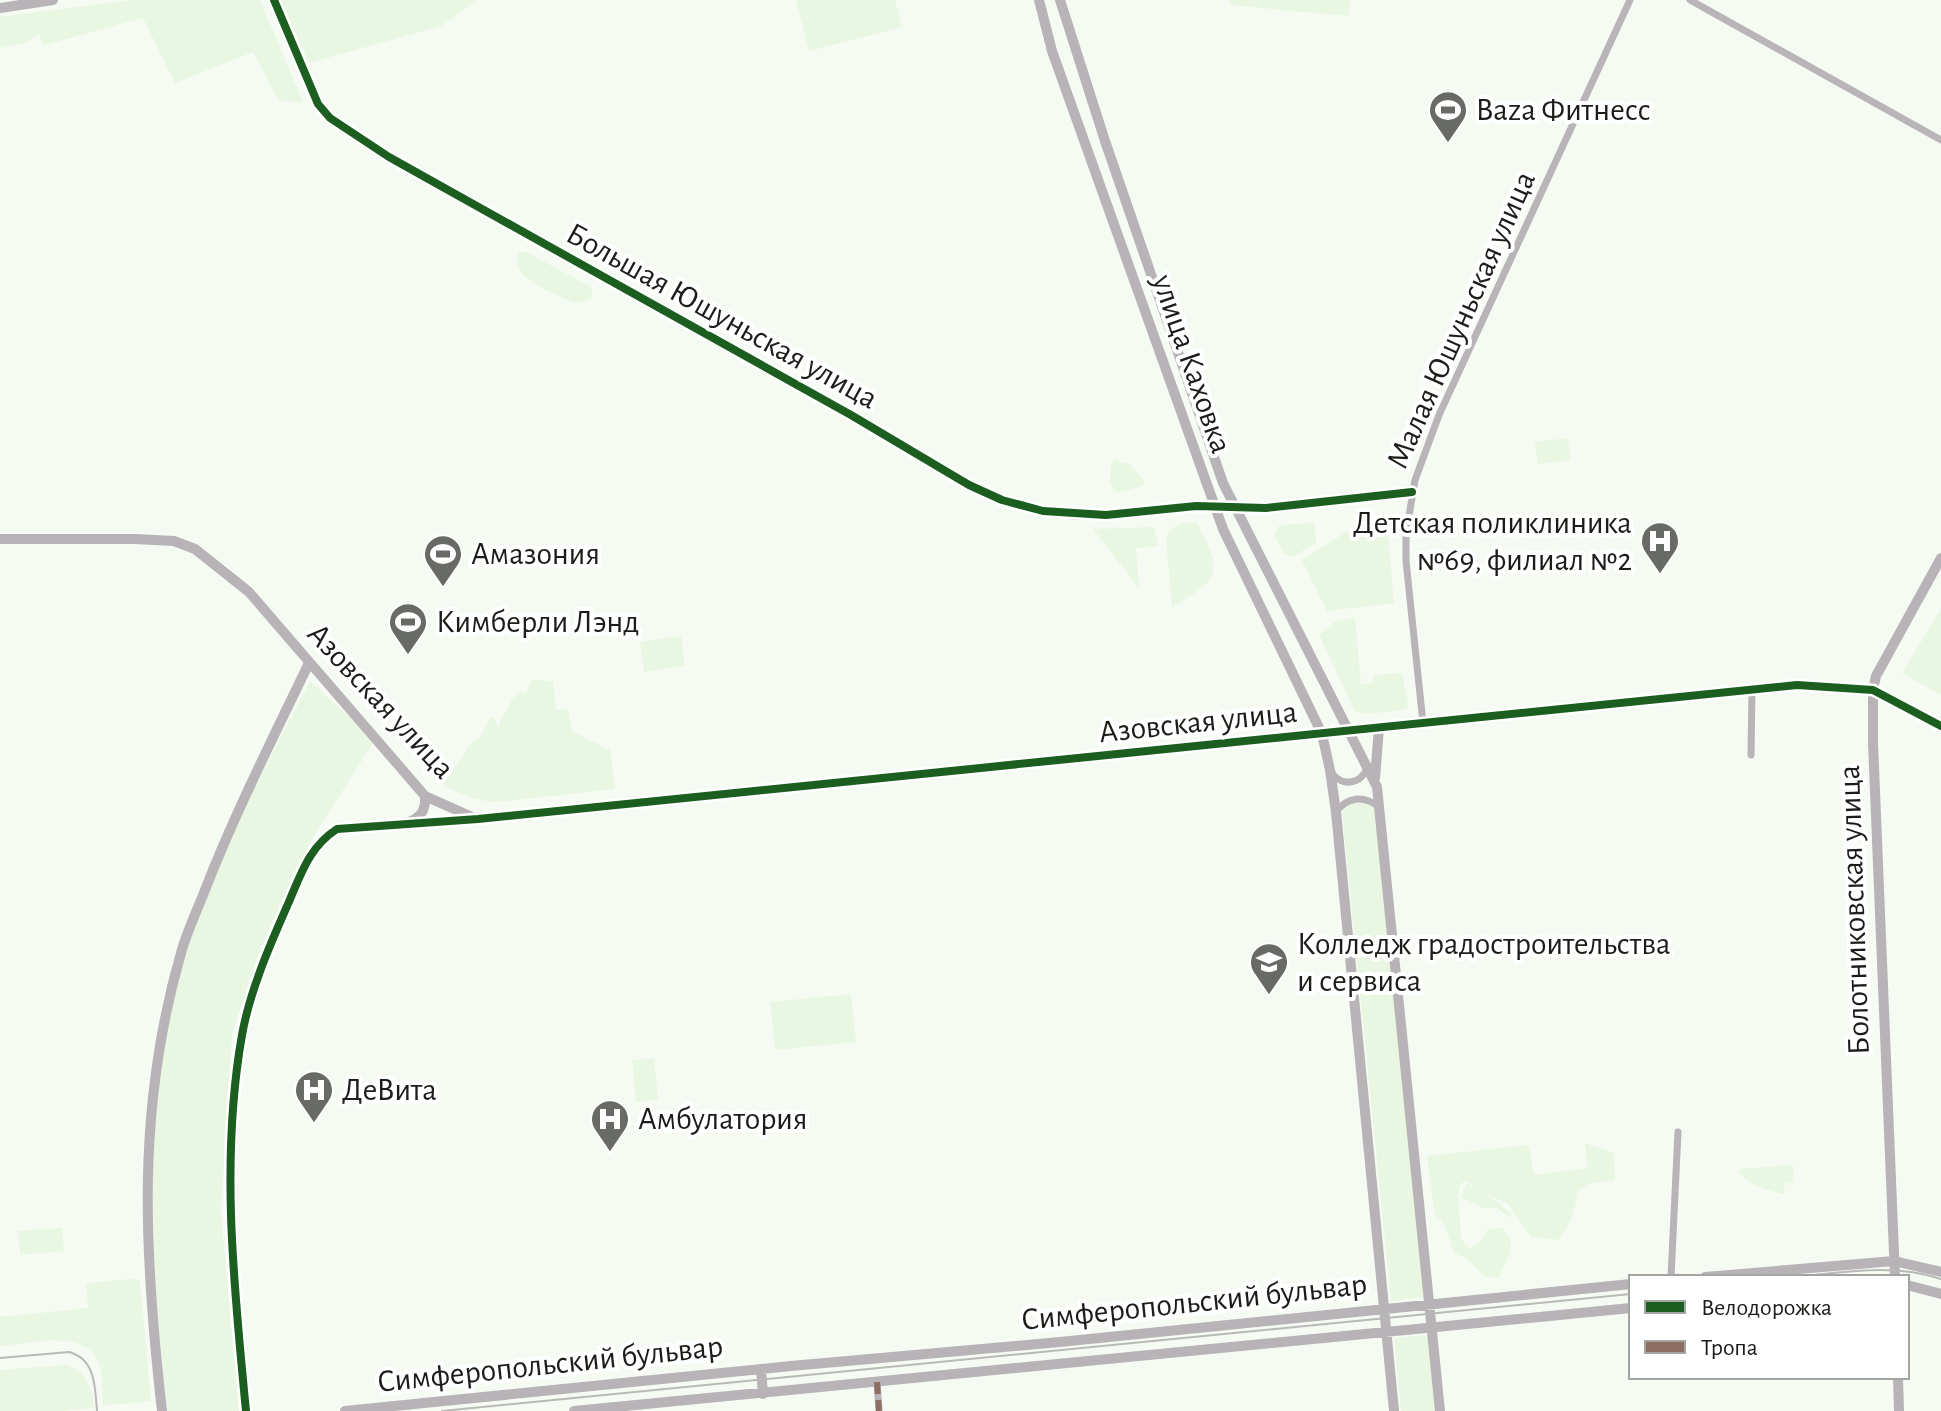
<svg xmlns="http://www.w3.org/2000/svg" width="1941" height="1411" viewBox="0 0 1941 1411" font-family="'Alegreya Sans',sans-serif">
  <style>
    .green { fill: #e9f7e2 }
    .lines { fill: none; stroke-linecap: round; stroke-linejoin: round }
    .street { stroke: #b8b4b8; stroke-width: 7 }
    .secondary { stroke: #b7b3b7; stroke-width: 10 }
    .tram { stroke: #b9b9b8; stroke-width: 2 }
    .quiet { stroke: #8d6e63; stroke-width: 6; stroke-dasharray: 12 6; stroke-linecap: butt }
    .cycleway-casing { stroke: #fff; stroke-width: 13 }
    .cycleway { stroke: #1b5e20; stroke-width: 8 }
    .labels { text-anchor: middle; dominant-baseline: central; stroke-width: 8; stroke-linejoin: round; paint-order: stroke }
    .poi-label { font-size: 32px; fill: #1a1d18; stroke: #fff; text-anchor: start }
    .street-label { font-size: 32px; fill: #1a1d18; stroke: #fff }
  </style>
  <rect width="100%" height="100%" fill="#f5faf3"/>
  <path class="green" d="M131 0H260L303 102 279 101 253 52 175 83 143 18 44 45 39 34 26 43 0 48V17Z
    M280 0H477L441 26 309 63Z
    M796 0H895L902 27 809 51Z
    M1230 0H1350L1349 16 1230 5Z
    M519 252 528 253 589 286 593 291 591 298 579 303 572 302C553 292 508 279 519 252Z
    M1568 438 1571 460 1538 464 1535 442Z
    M1117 459 1122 463H1129L1144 480 1143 486 1120 492 1114 491 1110 482 1111 462Z
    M1367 519 1382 522 1388 532 1394 603 1327 611 1302 560Z
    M1196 522C1224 571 1221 579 1172 607L1166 541 1169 530 1180 524Z
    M1314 522 1316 543 1292 557 1284 554 1274 534 1279 526Z
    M1154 527 1159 546 1136 548 1139 588 1093 529Z
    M1941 609V695L1902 673Z
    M1355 617 1361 684 1373 683V675L1402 673 1409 707 1404 710 1366 714 1355 711 1319 635 1334 622Z
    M681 636 685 666 644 672 640 642Z
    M532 680 553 681 556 710 568 709 572 731 610 750 615 789 496 802C477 801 458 795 442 783L464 756 467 747 480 737 490 718 494 717 498 727 513 698 520 692 525 695Z
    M310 681 375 740 313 837 265 938 232 1033 221 1211 239 1411H167C151 1254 139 1106 186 952 214 857 265 769 310 681Z
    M1366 802 1377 810 1425 1297 1391 1301 1342 813 1352 803Z
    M851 994 856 1042 775 1050 770 1002Z
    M654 1058 658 1100 636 1102 632 1060Z
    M1585 1143 1614 1153 1615 1180 1588 1184 1577 1192C1576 1209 1570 1227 1558 1240L1531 1237 1508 1204 1487 1194 1512 1214 1509 1218 1497 1208H1483L1461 1197 1466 1183 1479 1188 1466 1181 1460 1184C1456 1201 1461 1221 1461 1239L1470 1249 1481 1241 1488 1229 1502 1228 1511 1239 1510 1253 1499 1278 1486 1277 1466 1258 1454 1253C1448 1239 1448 1223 1435 1216L1427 1156 1529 1145 1534 1175 1587 1168Z
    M1793 1165 1794 1182 1784 1184 1785 1195C1770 1190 1743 1186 1739 1169Z
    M62 1228 64 1251 20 1255 18 1231Z
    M130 1279 140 1280 151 1401 102 1406C102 1392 104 1375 98 1362 85 1328 28 1344 0 1346V1317L88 1308 86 1283Z
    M1429 1335 1436 1411H1401L1394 1338Z
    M66 1365C87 1372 92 1388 95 1408L61 1411H0V1370Z"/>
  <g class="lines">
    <path class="street" d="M1690 0 1941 140
      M1235 508H1266L1412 492
      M1423 723 1406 561V534L1415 480 1439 415 1630 0
      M1751 755 1752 688
      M1331 772C1342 787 1360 785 1367 768
      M1336 812C1347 797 1363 795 1378 806
      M1671 1277 1678 1132
      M877 1382 879 1411"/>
    <path class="secondary" d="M274 0 318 104 330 118 389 157 851 415 969 485 1002 500 1043 511 1079 515H1106L1196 506 1234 508
      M1039 0 1052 51 1223 529 1322 734 1330 770 1336 812 1394 1411
      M1060 0 1105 141 1223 483 1377 787 1440 1411
      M0 8 53 0
      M0 539H135L174 541 195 549 249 592 425 796 472 817
      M1375 778 1379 728
      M409 822C421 817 426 810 425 796
      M1705 1277 1894 1261 1941 1272
      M1895 1277 1873 743V690L1876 676 1941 558
      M1907 1285 1941 1294
      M761 1369 763 1394
      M1898 1377 1899 1411
      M162 1411C144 1252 136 1109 181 953 187 931 197 911 205 890 235 813 273 738 309 663
      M246 1411C234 1287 220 1159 242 1035 250 990 270 945 288 904 301 874 309 847 337 829L478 819 1797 685 1873 690 1941 726
      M345 1411 791 1366 1060 1342 1631 1284
      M574 1411 1631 1308"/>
    <path class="tram" d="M1796 1277C1845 1272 1894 1263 1941 1279
      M0 1358 69 1352C96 1359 95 1388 97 1411
      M442 1411 1631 1294"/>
    <path class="quiet" d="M877 1382 879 1411"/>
    <defs>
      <path id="cycleway" d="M274 0 318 104 330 118 389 157 851 415 969 485 1002 500 1043 511 1106 515 1196 506 1266 508 1412 492
        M246 1411C234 1287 220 1159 242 1035 250 990 270 945 288 904 301 874 309 847 337 829L478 819 1797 685 1873 690 1941 726"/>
    </defs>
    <use href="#cycleway" class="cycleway-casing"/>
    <use href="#cycleway" class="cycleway"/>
  </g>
  <defs>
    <symbol id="stadium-pin" viewBox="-11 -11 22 30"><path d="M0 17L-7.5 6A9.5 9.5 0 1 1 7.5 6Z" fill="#676a65" stroke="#fff"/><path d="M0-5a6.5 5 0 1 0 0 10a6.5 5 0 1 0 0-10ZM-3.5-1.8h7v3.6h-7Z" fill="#fff"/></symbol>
    <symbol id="hospital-pin" viewBox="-11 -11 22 30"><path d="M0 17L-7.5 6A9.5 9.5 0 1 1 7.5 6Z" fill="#676a65" stroke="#fff"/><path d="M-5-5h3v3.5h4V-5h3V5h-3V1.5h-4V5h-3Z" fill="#fff"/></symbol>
    <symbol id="university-pin" viewBox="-11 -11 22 30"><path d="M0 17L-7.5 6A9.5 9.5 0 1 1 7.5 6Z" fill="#676a65" stroke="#fff"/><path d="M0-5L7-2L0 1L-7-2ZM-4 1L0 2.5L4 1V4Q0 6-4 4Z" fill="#fff"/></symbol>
  </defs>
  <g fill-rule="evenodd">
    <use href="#stadium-pin" x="1426" y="88" width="44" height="60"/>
    <use href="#hospital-pin" x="1638" y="519" width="44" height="60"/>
    <use href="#stadium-pin" x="421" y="532" width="44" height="60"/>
    <use href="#stadium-pin" x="386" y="600" width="44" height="60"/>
    <use href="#university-pin" x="1247" y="940" width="44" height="60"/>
    <use href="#hospital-pin" x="292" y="1068" width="44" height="60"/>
    <use href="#hospital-pin" x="588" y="1097" width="44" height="60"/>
  </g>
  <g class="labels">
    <g class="poi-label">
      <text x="1476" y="110">Baza Фитнесс</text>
      <text x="1632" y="523" text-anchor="end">Детская поликлиника<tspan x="1632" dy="37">№69, филиал №2</tspan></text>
      <text x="471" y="554">Амазония</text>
      <text x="436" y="622">Кимберли Лэнд</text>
      <text x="1297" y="944">Колледж градостроительства<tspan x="1297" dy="37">и сервиса</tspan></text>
      <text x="342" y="1090">ДеВита</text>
      <text x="638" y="1119">Амбулатория</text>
    </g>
    <g class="street-label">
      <text transform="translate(722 316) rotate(29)">Большая Юшуньская улица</text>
      <text transform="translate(1461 320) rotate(-66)">Малая Юшуньская улица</text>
      <text transform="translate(1192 364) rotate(71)">улица Каховка</text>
      <text transform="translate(381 701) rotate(47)">Азовская улица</text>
      <text transform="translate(1198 722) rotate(-6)">Азовская улица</text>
      <text transform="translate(1854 910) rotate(-92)">Болотниковская улица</text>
      <text transform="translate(1194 1302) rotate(-6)">Симферопольский бульвар</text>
      <text transform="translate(550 1364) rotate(-6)">Симферопольский бульвар</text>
    </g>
  </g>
  <rect x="1629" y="1275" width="280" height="104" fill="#ffffff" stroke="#a3a5a3" stroke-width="2"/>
  <rect x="1645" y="1301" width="40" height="12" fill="#1b5e20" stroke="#a3a5a3" stroke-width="2"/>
  <text x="1701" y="1315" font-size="24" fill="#1a1d18">Велодорожка</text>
  <rect x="1645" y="1341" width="40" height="12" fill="#8d6e63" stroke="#a3a5a3" stroke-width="2"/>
  <text x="1701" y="1355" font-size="24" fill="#1a1d18">Тропа</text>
</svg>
